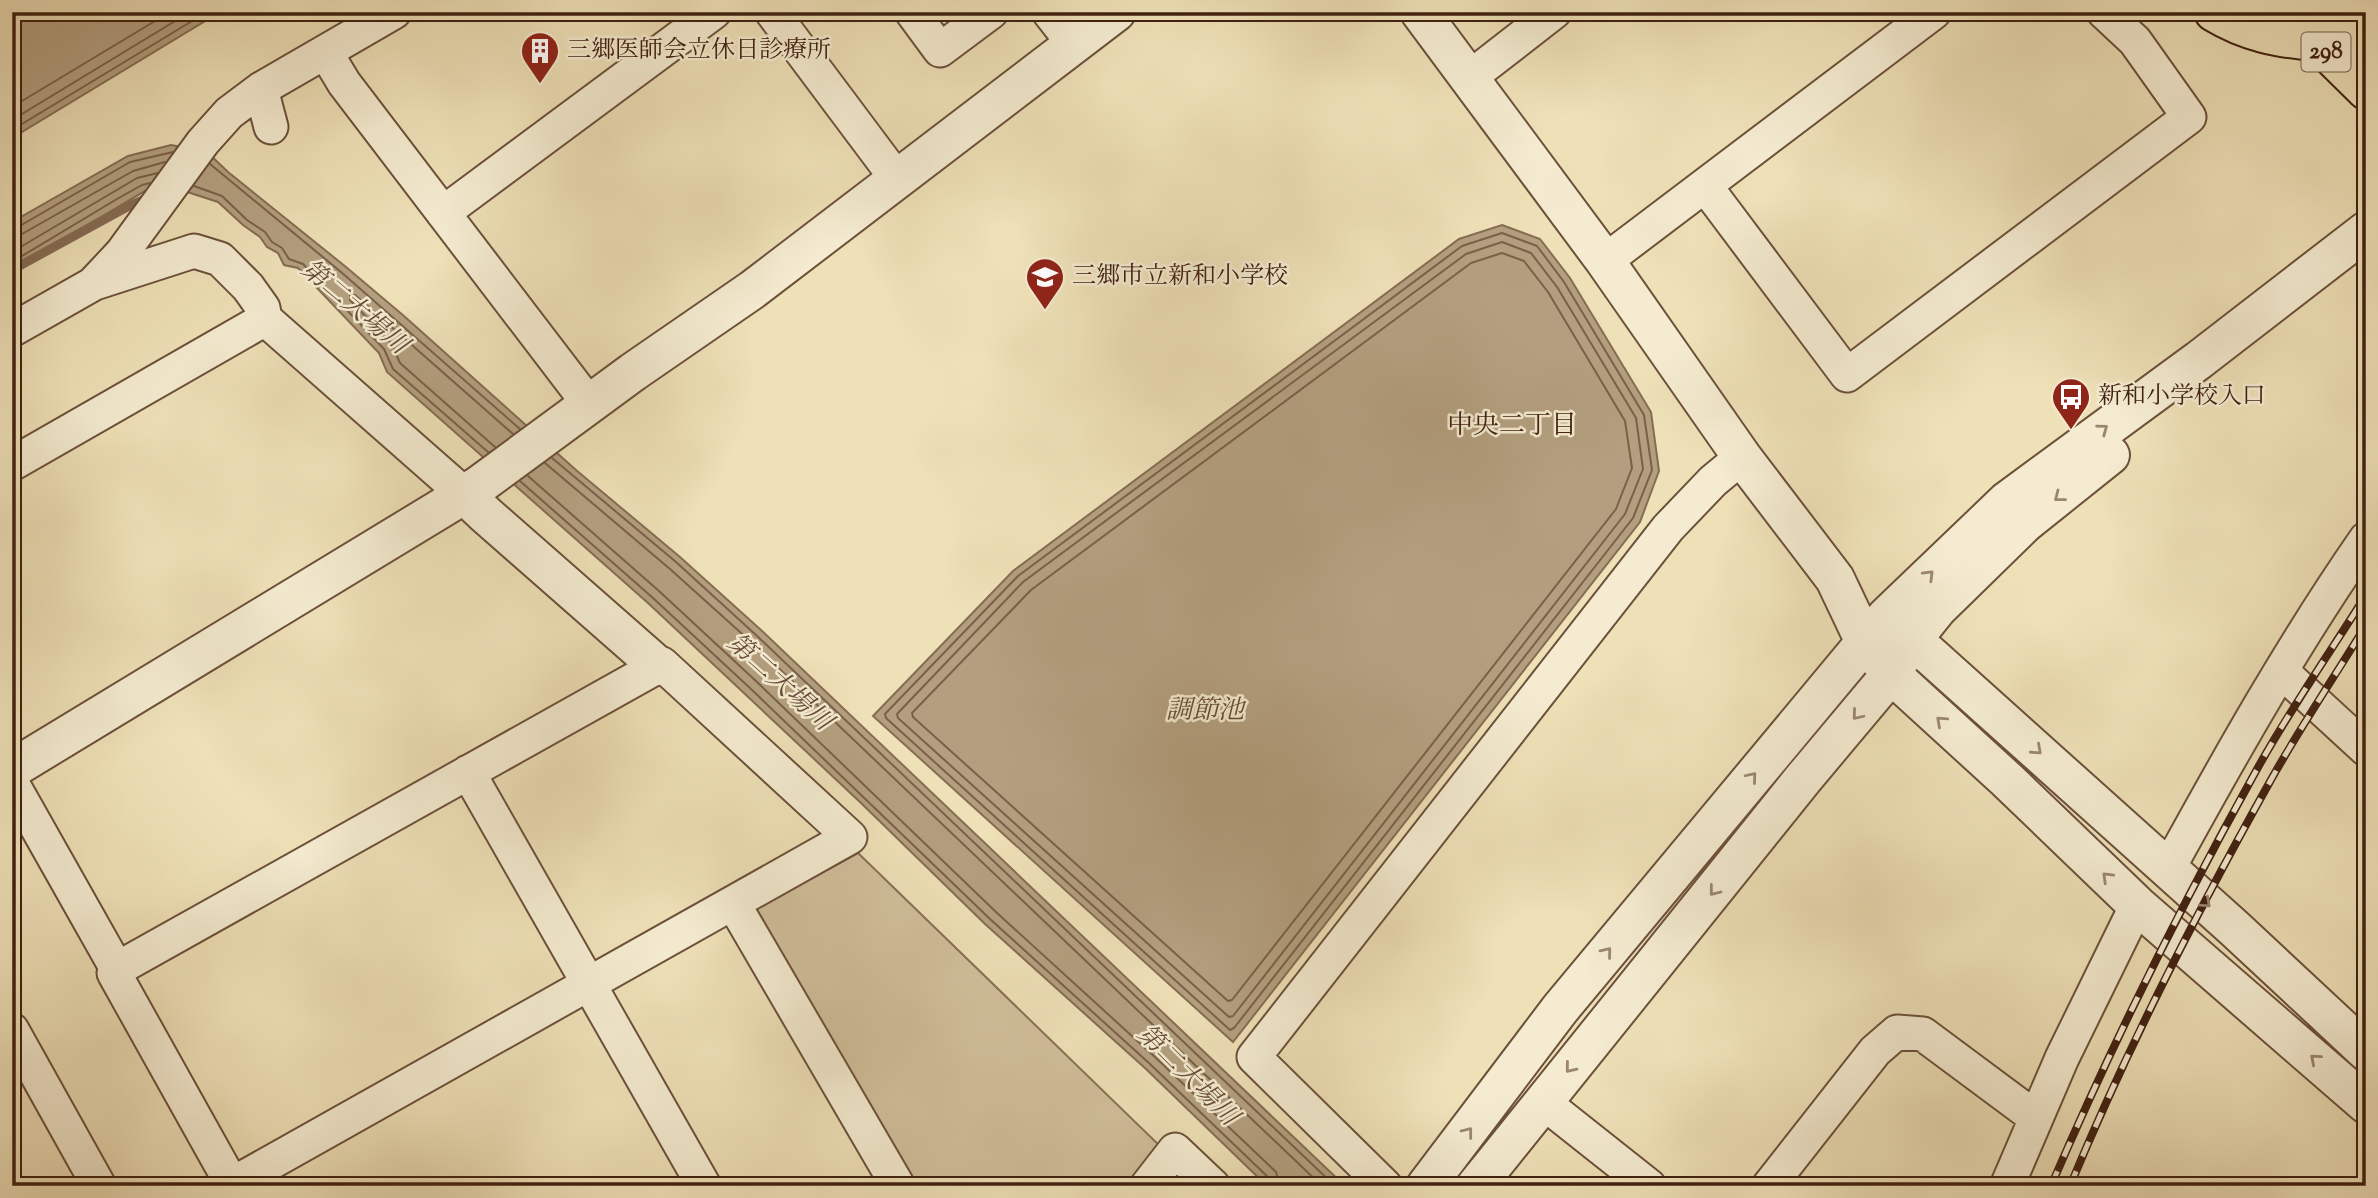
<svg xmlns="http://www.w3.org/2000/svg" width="2378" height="1198" viewBox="0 0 2378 1198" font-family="'Sorts Mill Goudy','Noto Serif JP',serif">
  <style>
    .green { fill: #d0bf9b; stroke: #887056; stroke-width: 2 }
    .water { fill: #b39f7f; stroke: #856c53; stroke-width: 2 }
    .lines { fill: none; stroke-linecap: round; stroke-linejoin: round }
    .shore { stroke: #7a6048; stroke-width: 2 }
    .stream { stroke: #856c53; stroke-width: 9 }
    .minor-casing { stroke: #6c503a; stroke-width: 37 }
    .tertiary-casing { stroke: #6c503a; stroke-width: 42 }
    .trunk-casing { stroke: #402011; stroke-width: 42 }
    .motorway-casing { stroke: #402011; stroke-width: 42 }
    .minor { stroke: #f4ebd0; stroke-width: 33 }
    .tertiary { stroke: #f4ebd0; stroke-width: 38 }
    .trunk { stroke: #eee0b7; stroke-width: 38 }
    .motorway { stroke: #eee0b7; stroke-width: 38 }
    .rail-casing { stroke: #402011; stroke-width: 8 }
    .rail { stroke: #f4ebd0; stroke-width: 5; stroke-dasharray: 16; stroke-linecap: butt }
    .oneway { stroke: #9a8670 }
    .labels { text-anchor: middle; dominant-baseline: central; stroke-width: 5; stroke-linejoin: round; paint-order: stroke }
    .shield { fill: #f4ebd0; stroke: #765d4a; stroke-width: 2 }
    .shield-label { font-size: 23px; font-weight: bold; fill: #402011 }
    .poi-label { font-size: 24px; fill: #402011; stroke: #f4ebd0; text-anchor: start }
    .water-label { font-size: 26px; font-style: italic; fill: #684c38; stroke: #f4ebd0 }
    .neighbourhood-label { font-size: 26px; fill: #402011; stroke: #f4ebd0 }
  </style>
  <rect width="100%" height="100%" fill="#eee0b7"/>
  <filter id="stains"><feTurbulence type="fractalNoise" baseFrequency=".00286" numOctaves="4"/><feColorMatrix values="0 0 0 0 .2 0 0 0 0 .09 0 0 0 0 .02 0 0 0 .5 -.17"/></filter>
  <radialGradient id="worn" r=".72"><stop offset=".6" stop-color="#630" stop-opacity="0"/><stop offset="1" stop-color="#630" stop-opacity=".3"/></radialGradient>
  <path class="green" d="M858 853 1162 1148 1133 1186H912L756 909Z"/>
  <path class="water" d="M12 12H220L12 138Z
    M171 145 207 152 228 172 346 267 404 316 576 470 680 557 761 630 1345 1186H1267L1146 1069 985 924 861 803 648 603 387 372 379 353 298 268 284 265 278 253 267 247 260 237 243 225 218 202 172 187 145 191 12 270V222L128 156Z
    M1502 225 1540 239 1570 278 1651 412 1659 471 1640 522 1233 1042 873 716 1013 571 1459 239Z"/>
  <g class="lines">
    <path class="shore" d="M12 107 170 12
      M12 120 190 12
      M12 130 207 12
      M210 164 341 272 520 429
      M194 186 222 196 247 220 265 232 272 242 282 248 289 259 303 264 384 349 393 369 488 452
      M12 228 18 227 130 162 173 152
      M1502 233 1537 246 1564 282 1644 415 1652 470 1633 518 1234 1028 1230 1030 886 718 885 714 1018 576 1462 246Z
      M12 236 22 234 133 171 165 162
      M1502 242 1531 253 1557 287 1636 418 1643 469 1625 514 1233 1016 1229 1017 898 718 897 714 1023 582 1466 254Z
      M12 252 137 178 158 173
      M1502 253 1524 261 1548 292 1625 421 1632 468 1616 509 1232 1000 1228 1001 913 717 912 713 1031 590 1471 263Z
      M12 262 117 199 142 185 150 183
      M495 447 400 363 391 343 350 300V295H355L513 434
      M552 458 676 562 756 635 1335 1186
      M545 463 670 569 750 641 1322 1186
      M528 476 659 591 757 682 996 912 1156 1058 1276 1172 1280 1186
      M520 481 653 598 751 689 990 919 1150 1064 1269 1178 1272 1186"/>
    <path class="stream" d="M12 270 129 206 150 197"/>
    <defs>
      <path id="minor" d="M772 12 897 179
        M912 12 940 50 991 12
        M1049 12 1074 44
        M326 53 344 83 589 404
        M1469 78 1554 12
        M261 89 271 127
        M1706 187 1847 375 2189 117 2135 41 2104 12
        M443 213 714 12
        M1605 261 1934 12
        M95 283 194 251 220 259 248 287 263 308 265 319 465 495
        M12 330 93 284 122 253 203 142 229 113 261 89 394 12
        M12 464 265 319
        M2281 671 2366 749
        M468 772 704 1186
        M12 783 117 969 662 664 850 837 229 1186
        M2168 869C2230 756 2293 644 2366 539
        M733 903 898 1186
        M117 969 114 973 233 1186
        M12 1030 99 1186
        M1543 1102 1649 1186
        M1147 1186 1175 1150 1213 1186
        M1385 1186 1254 1057 1668 528 1713 481 1742 457
        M1769 1186 1875 1051 1897 1032 1923 1034 2036 1118
        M2007 1186 2062 1058 2137 905"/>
      <path id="tertiary" d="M1420 12 1605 261 1742 457 1835 579 1865 642 1891 674 2007 780 2137 905 2366 1104
        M465 495 486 515 658 666
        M1893 622 2234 928 2366 1051
        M12 769 478 486 633 372 752 290 1116 12
        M1426 1186 1560 1009 1887 616 2007 501 2199 360 2366 231
        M1476 1186 1803 779 1891 674 1912 640 1937 609 2025 523 2110 455"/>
      <path id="trunk" d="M2214 12C2247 32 2278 38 2315 41
        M2287 12 2366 90"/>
      <path id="motorway" d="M2321 12 2366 57"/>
    </defs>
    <use href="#minor" class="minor-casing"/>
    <use href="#tertiary" class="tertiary-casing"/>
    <use href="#trunk" class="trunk-casing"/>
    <use href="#motorway" class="motorway-casing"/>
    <use href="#minor" class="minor"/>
    <use href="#tertiary" class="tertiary"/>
    <use href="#trunk" class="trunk"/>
    <use href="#motorway" class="motorway"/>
    <defs>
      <path id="rail" d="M2051 1186C2112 1044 2181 906 2256 771 2289 711 2329 654 2366 595
        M2070 1186C2128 1046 2198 910 2272 778 2301 726 2335 676 2366 625"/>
    </defs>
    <use href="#rail" class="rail-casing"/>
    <use href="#rail" class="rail"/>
  </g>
  <defs><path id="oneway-chevron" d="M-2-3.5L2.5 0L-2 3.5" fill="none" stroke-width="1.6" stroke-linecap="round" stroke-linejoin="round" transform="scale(1.75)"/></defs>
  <g class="oneway">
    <use href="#oneway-chevron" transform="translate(2103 429) rotate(-36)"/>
    <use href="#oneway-chevron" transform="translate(2059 497) rotate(142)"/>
    <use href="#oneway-chevron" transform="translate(1929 575) rotate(-45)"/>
    <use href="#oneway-chevron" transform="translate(1857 715) rotate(130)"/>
    <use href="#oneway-chevron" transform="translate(1941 721) rotate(-138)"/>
    <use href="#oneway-chevron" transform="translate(2037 750) rotate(42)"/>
    <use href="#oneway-chevron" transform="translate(1752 777) rotate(-50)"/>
    <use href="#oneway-chevron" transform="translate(2107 877) rotate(-136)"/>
    <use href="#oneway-chevron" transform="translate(1714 891) rotate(128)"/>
    <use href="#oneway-chevron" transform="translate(2206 903) rotate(42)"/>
    <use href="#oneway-chevron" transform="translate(1607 952) rotate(-51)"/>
    <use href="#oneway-chevron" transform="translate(2315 1059) rotate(-139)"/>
    <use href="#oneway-chevron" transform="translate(1570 1068) rotate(129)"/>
    <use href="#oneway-chevron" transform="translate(1468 1132) rotate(-52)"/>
  </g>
  <defs>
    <symbol id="building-pin" viewBox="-11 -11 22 30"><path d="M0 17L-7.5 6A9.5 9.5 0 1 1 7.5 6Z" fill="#8f2418" stroke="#f4ebd0"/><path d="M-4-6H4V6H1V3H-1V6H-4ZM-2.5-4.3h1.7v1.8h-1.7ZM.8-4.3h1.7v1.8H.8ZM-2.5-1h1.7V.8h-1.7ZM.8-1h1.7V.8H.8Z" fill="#fff"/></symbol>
    <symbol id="school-pin" viewBox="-11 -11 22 30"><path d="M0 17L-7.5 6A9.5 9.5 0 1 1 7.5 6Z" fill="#8f2418" stroke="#f4ebd0"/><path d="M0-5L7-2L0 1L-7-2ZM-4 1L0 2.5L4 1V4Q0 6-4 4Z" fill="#fff"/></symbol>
    <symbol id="bus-pin" viewBox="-11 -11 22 30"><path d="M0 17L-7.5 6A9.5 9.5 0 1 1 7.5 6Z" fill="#8f2418" stroke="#f4ebd0"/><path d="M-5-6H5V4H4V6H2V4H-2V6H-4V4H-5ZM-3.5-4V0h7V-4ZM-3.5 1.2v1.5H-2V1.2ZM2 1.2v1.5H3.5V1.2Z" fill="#fff"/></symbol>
  </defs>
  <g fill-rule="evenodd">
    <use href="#building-pin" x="518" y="29" width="44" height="60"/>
    <use href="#school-pin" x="1023" y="255" width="44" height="60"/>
    <use href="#bus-pin" x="2049" y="375" width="44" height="60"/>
  </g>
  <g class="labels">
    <rect class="shield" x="2301.5" y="32.5" width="49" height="39" rx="5"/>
    <g class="shield-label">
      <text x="2326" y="52">298</text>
    </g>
    <g class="poi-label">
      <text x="567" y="51">三郷医師会立休日診療所</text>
      <text x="1072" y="277">三郷市立新和小学校</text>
      <text x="2098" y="397">新和小学校入口</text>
    </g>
    <g class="water-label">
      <text transform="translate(354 308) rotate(40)">第二大場川</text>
      <text transform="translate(779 683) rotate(42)">第二大場川</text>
      <text x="1205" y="711">調節池</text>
      <text transform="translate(1187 1076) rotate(45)">第二大場川</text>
    </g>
    <g class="neighbourhood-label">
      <text x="1512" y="426">中央二丁目</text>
    </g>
  </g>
  <rect width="2378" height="1198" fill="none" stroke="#eee0b7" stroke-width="42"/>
  <rect x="14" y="14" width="2350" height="1170" fill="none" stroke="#402011" stroke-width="3.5"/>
  <rect x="21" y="21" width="2336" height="1156" fill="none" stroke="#402011" stroke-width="2"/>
  <rect width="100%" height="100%" filter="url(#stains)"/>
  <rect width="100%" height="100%" fill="url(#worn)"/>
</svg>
